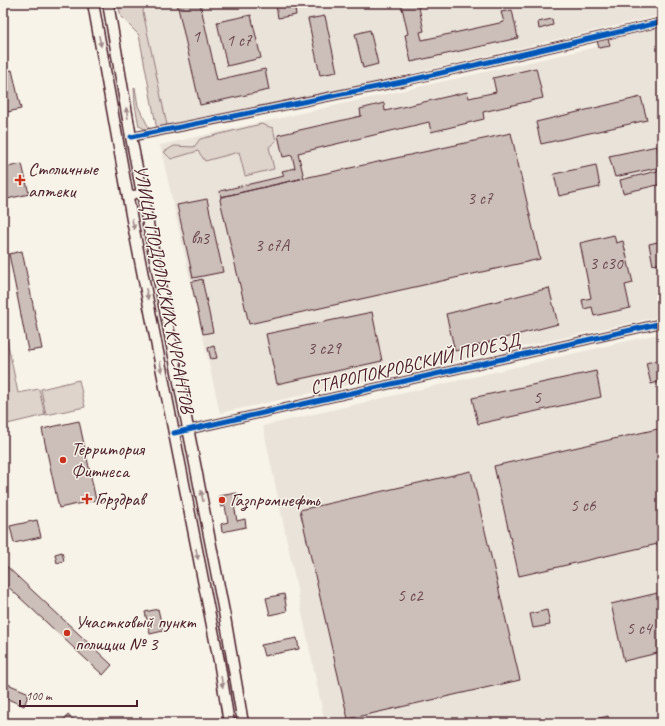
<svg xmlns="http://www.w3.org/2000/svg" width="665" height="726" viewBox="0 0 665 726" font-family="Caveat,sans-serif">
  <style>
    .built { fill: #eae3da }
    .green { fill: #ded4cc; stroke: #947a7c }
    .building { fill: #ccbfb9; stroke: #4a1f2b }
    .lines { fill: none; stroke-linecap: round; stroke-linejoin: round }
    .street-casing { stroke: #4a1f2b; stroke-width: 10 }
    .secondary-casing { stroke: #4a1f2b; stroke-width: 13 }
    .street { stroke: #f7f3e8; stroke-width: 7 }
    .secondary { stroke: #f7f3e8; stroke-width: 10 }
    .cycleway-casing { stroke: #f7f3e8; stroke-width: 8 }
    .cycleway { stroke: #0057b8; stroke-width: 5 }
    .oneway { fill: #a0898a }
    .poi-dot { fill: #c8321e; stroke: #f7f3e8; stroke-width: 1.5 }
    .labels { text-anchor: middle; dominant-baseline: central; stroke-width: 3; stroke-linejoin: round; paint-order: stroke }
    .number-label { font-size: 17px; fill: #6a474e }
    .poi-label { font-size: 19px; fill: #4a1f2b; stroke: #f7f3e8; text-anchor: start }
    .street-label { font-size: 19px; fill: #4a1f2b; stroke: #f7f3e8 }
  </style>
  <rect width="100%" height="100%" fill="#f7f3e8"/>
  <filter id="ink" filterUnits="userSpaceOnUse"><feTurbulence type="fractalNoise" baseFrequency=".025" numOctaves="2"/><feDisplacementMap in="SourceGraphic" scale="8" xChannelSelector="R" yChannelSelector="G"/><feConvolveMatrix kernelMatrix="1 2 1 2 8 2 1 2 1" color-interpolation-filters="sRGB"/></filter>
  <g filter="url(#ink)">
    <path class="built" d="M144 3H662V15L168 130 143 12Z
      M662 26V316L220 413 160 145 610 44 608 37Z
      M662 333V723H325L263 426Z"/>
    <path class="green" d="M118 3H144L143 12 168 130H157L139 35 121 17Z
      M135 87 138 106 150 130 145 129 139 126 135 105 134 88Z
      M261 124 273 128 276 141 269 147 274 169 245 176 239 152 205 161 198 151 171 159 164 152 174 146 194 147 200 139Z
      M7 340 18 393 39 389 45 415 3 425V341Z
      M79 380 85 407 46 415 41 389Z"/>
    <path class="building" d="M177 3H200L217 80 265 69 269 90 200 105Z
      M284 3H294L296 15 278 18 276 5Z
      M401 3H418L424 31 420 32 422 40 504 22 501 12 512 10 518 38 411 62 405 35 408 34Z
      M251 15 261 58 227 66 217 22Z
      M325 16 337 72 320 75 308 19Z
      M552 19 553 25 539 29 538 22Z
      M370 30 378 64 363 68 355 34Z
      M608 38 610 46 599 48 597 41Z
      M536 68 543 98 483 112 484 119 431 132 429 122 298 153 304 178 221 197 220 191 284 176 282 171 295 168 292 155 283 157 278 135 361 116 360 109 384 103 385 111 467 92 469 98 496 92 493 78Z
      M12 70 21 109 3 113V72Z
      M641 97 647 120 541 144 536 122Z
      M511 133 540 259 249 324 220 200 221 197 304 178Z
      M657 146 661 167 615 177 609 156Z
      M22 164 29 194 7 199 6 194 3 195V168Z
      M596 165 600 187 559 196 554 174Z
      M661 170 662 184 623 193 620 180Z
      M207 199 223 272 193 278 177 205Z
      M614 235 616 243 623 241 633 283 625 285 630 308 594 316 592 307 584 309 582 300 591 298 580 243Z
      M662 241V263L653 265 649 244Z
      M22 251 42 349 28 351 9 254Z
      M202 279 213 332 203 334 191 282Z
      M549 288 558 324 455 351 446 314Z
      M372 312 382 361 277 384 266 334Z
      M214 346 217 358 211 359 208 348Z
      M662 359V381L651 384 646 363Z
      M596 371 601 397 478 424 472 398Z
      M79 421 96 500 59 508 42 429Z
      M662 428V543L519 576 494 466Z
      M471 471 520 680 348 719 300 510Z
      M237 493 239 504 234 505 237 521 245 519 246 527 222 532 221 524 228 522 225 506 221 507 219 496Z
      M37 520 41 537 14 543 10 526Z
      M62 552 64 561 57 563 55 554Z
      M3 563 112 665 103 675 3 582Z
      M662 592V652L624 661 611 604Z
      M284 594 287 611 270 615 266 598Z
      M158 609 163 631 150 634 145 612Z
      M547 610 550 625 533 628 530 614Z
      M297 638 299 649 264 656 261 645Z
      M3 682 29 693 24 706 3 697Z
      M68 715 77 723H61Z
      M608 716 610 723H597L596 719Z
      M531 718 532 723H508Z"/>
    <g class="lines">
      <defs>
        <path id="street" d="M131 137 406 81 662 22
          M129 202 130 197 135 194 141 195 144 199
          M174 433 662 323"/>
        <path id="secondary" d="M93 3 132 220 219 661 229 723
          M108 3 131 137 225 617 243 723"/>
      </defs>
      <use href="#street" class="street-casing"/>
      <use href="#secondary" class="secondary-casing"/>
      <use href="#street" class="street"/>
      <use href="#secondary" class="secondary"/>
      <defs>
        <path id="cycleway" d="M131 137 406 81 662 22
          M174 433 662 323"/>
      </defs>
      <use href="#cycleway" class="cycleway-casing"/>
      <use href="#cycleway" class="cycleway"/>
    </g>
    <defs><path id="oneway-solid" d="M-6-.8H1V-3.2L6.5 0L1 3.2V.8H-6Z"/></defs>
    <g class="oneway">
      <use href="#oneway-solid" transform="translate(100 41) rotate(79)"/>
      <use href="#oneway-solid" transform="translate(127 113) rotate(-100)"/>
      <use href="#oneway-solid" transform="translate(133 224) rotate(79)"/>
      <use href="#oneway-solid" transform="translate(147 294) rotate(79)"/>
      <use href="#oneway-solid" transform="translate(161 367) rotate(79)"/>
      <use href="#oneway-solid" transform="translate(202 496) rotate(-101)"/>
      <use href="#oneway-solid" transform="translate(197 554) rotate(79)"/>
      <use href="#oneway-solid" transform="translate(222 682) rotate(81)"/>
    </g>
  </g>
  <g class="poi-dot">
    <path d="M18 174h4v4h4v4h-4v4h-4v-4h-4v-4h4z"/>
    <circle cx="63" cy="460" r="4"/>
    <path d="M85 493h4v4h4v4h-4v4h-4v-4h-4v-4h4z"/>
    <circle cx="222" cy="500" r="4"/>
    <circle cx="67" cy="633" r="4"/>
  </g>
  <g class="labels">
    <g class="number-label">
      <text x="196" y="36">1</text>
      <text x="239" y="40">1 с7</text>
      <text x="480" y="198">3 с7</text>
      <text x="200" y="238">вл3</text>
      <text x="272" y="245">3 с7А</text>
      <text x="606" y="263">3 с30</text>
      <text x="324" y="348">3 с29</text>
      <text x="537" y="397">5</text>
      <text x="583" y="505">5 с6</text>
      <text x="410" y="595">5 с2</text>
      <text x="639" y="628">5 с4</text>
    </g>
    <g class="poi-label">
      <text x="28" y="169">Столичные<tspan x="28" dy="22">аптеки</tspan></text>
      <text x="71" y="449">Территория<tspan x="71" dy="22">Фитнеса</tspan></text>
      <text x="95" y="499">Горздрав</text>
      <text x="230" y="500">Газпромнефть</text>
      <text x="75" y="622">Участковый пункт<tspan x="75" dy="22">полиции № 3</tspan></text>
    </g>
    <g class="street-label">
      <text transform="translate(164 289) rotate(79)">УЛИЦА ПОДОЛЬСКИХ КУРСАНТОВ</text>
      <text transform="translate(415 364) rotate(-13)">СТАРОПОКРОВСКИЙ ПРОЕЗД</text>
    </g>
  </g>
  <rect width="665" height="726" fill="none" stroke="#f7f3e8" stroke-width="16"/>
  <rect x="8" y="8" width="649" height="710" fill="none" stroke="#4a1f2b" stroke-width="1.5" filter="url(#ink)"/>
  <path d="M20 700v6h117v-6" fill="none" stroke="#4a1f2b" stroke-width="2"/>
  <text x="26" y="700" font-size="12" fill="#4a1f2b" stroke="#f7f3e8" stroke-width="3" paint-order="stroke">100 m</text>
</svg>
